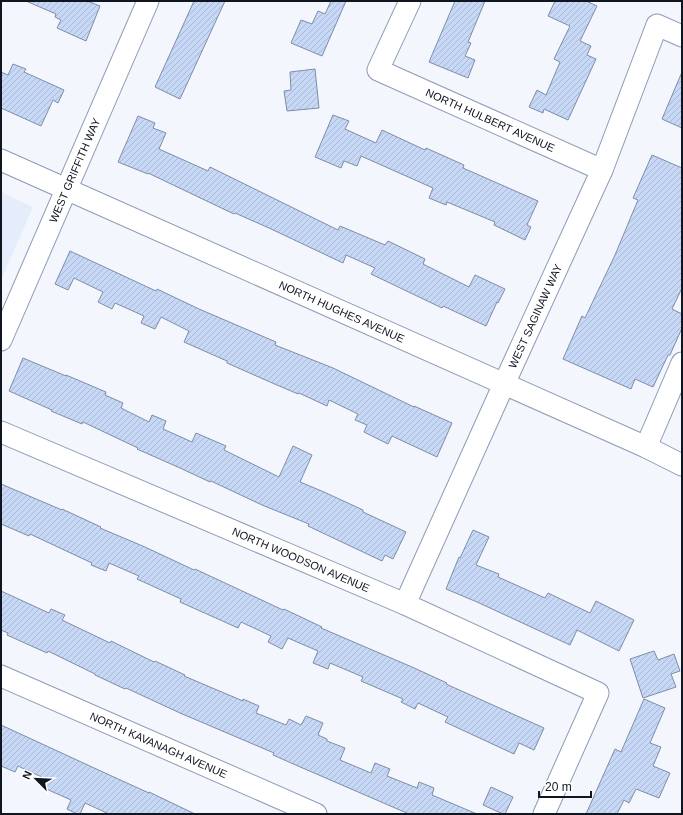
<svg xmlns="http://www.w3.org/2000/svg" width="683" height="815" viewBox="0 0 683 815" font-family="Arial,sans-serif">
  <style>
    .built { fill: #e5edfc }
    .building { fill: url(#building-hatch); stroke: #7e8da8 }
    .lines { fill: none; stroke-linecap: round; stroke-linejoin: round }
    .minor-casing { stroke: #8c9bb7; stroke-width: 23 }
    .minor { stroke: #fff; stroke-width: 21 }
    .labels { text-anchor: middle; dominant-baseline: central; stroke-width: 3; stroke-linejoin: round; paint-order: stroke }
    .street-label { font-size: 11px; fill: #101620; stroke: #fff }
  </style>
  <defs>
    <pattern id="building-hatch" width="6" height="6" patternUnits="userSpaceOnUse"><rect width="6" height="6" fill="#c7d8f6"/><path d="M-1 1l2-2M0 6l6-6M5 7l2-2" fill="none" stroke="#aab9d3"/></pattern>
  </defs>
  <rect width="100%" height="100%" fill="#f3f6fc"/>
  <path class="built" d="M1 192 33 207 1 280Z"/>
  <path class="building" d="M26 1H87L100 6 86 41 57 28 61 20 55 17 56 14Z
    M194 1H225L180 99 155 87Z
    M331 1H346L322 56 291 43 301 20 312 24 318 11 325 14Z
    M455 1H485L468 42 471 43 465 56 475 60 468 78 429 62Z
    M555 1H586L597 6 580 41 591 46 587 55 596 59 568 120 544 109 543 113 529 107 537 90 546 95 560 62 554 59 570 26 548 16Z
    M13 64 26 69 24 72 64 90 58 103 53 100 41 126 1 108V72L8 75Z
    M315 69 319 108 287 111 284 91 291 90 290 72Z
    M682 72V128L662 119Z
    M333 115 349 121 345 129 376 143 382 130 425 150 426 148 464 165 463 168 538 201 527 225 531 227 525 240 494 225 495 222 447 202 446 205 429 198 433 188 361 156 357 166 344 161 341 168 315 157Z
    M138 116 155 123 153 128 166 133 159 149 208 171 210 167 338 230 340 226 385 245 388 241 425 259 423 264 469 287 475 275 505 289 498 303 497 302 486 326 443 306 442 308 371 274 375 268 346 255 343 263 269 228 235 213 234 214 148 173V174L118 162Z
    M652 155 682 168V288L672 309 682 314V328L670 355H668L653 387 635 379 631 389 563 359 582 316 585 318 615 255 638 200 633 198Z
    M70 251 156 291 157 289 199 309 276 342 275 345 333 368 414 407V406L452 423 437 457 392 436 388 444 364 432 367 425 355 420 358 414 329 400 327 406 299 393 298 394 270 382 227 363V361L184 342 189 331 161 317 155 329 141 323 144 316 115 303 112 309 98 302 103 292 74 278 68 290 55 284Z
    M23 358 66 376V375L106 392 105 395 123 403 121 408 149 422 152 415 166 421 163 429 192 442 196 433 226 446 224 450 279 477 293 446 312 455 300 482 324 492 363 510V512L406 532 393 559 385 555 382 561 308 526 309 524 262 505 211 481 210 482 180 468 137 449 138 448 83 422 82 424 51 411 52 410 9 391Z
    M1 484 62 510V509L101 527 100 528 145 547 194 570 195 569 283 610 284 609 322 627 321 628 412 667 447 683 446 684 544 728 534 750 519 743 514 754 445 722 448 717 418 703 415 709 401 702 403 699 361 681 363 677 330 663 328 669 313 663 318 651 288 638 282 649 268 642 271 636 241 622 238 628 218 619 180 602 181 599 137 579 139 576 109 563 106 571 91 565 92 563 30 534 29 536 1 524Z
    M473 530 489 537 476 565 499 574 498 577 545 598 548 593 590 613 596 601 634 620 619 651 577 630 570 645 477 602 446 589 459 557 460 558Z
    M1 591 49 613 51 609 65 615 62 620 110 643 111 641 154 662 155 661 185 675 184 676 243 701V699L259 706 256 713 286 725 289 719 301 725 306 716 323 723 318 735 327 739V741L345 748 340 760 371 773 375 763 390 769 387 776 417 788 419 782 434 788 432 795 477 814H409L298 766 273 755 274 753 180 713 126 688 125 689 95 675V674L48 651 47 653 7 635 8 633 1 630Z
    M654 651 658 660 674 654 680 671 671 674 676 687 643 698 630 659Z
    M644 699 665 708 650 743 661 747 653 766 670 773 659 798 636 789 629 803 624 800 617 814H586L615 749 621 752Z
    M1 725 105 773 149 793V792L195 814H109L85 803 80 814H77L67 809 71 800 44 788 48 780 18 766 15 772 1 766Z
    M491 787 513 797 505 814H503L483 805Z"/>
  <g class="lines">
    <defs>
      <g id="minor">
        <path id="s1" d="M410 1 378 70 602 170"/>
        <path id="s2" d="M1 160 646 447 682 465"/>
        <path id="s3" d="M1 340 148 1"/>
        <path id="s4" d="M1 432 405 604 598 693 544 814"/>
        <path d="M646 447 682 363"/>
        <path id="s5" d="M405 604 504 384 602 170 657 25 682 36"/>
        <path id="s6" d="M1 676 316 814"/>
      </g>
    </defs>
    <use href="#minor" class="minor-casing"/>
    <use href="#minor" class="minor"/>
  </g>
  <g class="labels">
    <g class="street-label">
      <text stroke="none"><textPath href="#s1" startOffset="199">NORTH HULBERT AVENUE</textPath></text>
      <text stroke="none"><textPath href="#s3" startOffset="185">WEST GRIFFITH WAY</textPath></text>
      <text stroke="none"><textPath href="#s2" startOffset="373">NORTH HUGHES AVENUE</textPath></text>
      <text stroke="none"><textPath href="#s5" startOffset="316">WEST SAGINAW WAY</textPath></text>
      <text stroke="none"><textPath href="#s4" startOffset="326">NORTH WOODSON AVENUE</textPath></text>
      <text stroke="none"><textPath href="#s6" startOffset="172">NORTH KAVANAGH AVENUE</textPath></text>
    </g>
  </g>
  <rect width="683" height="815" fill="none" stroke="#101620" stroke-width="4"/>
  <g transform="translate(36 779) rotate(294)" stroke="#ffffff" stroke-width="3" paint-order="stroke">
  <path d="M0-3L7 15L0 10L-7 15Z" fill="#101620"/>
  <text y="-6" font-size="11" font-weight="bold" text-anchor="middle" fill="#101620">N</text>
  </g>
  <path d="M539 791v6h52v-6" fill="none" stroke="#101620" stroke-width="2"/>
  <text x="545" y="791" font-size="12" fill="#101620" stroke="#ffffff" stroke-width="3" paint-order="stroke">20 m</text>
</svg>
